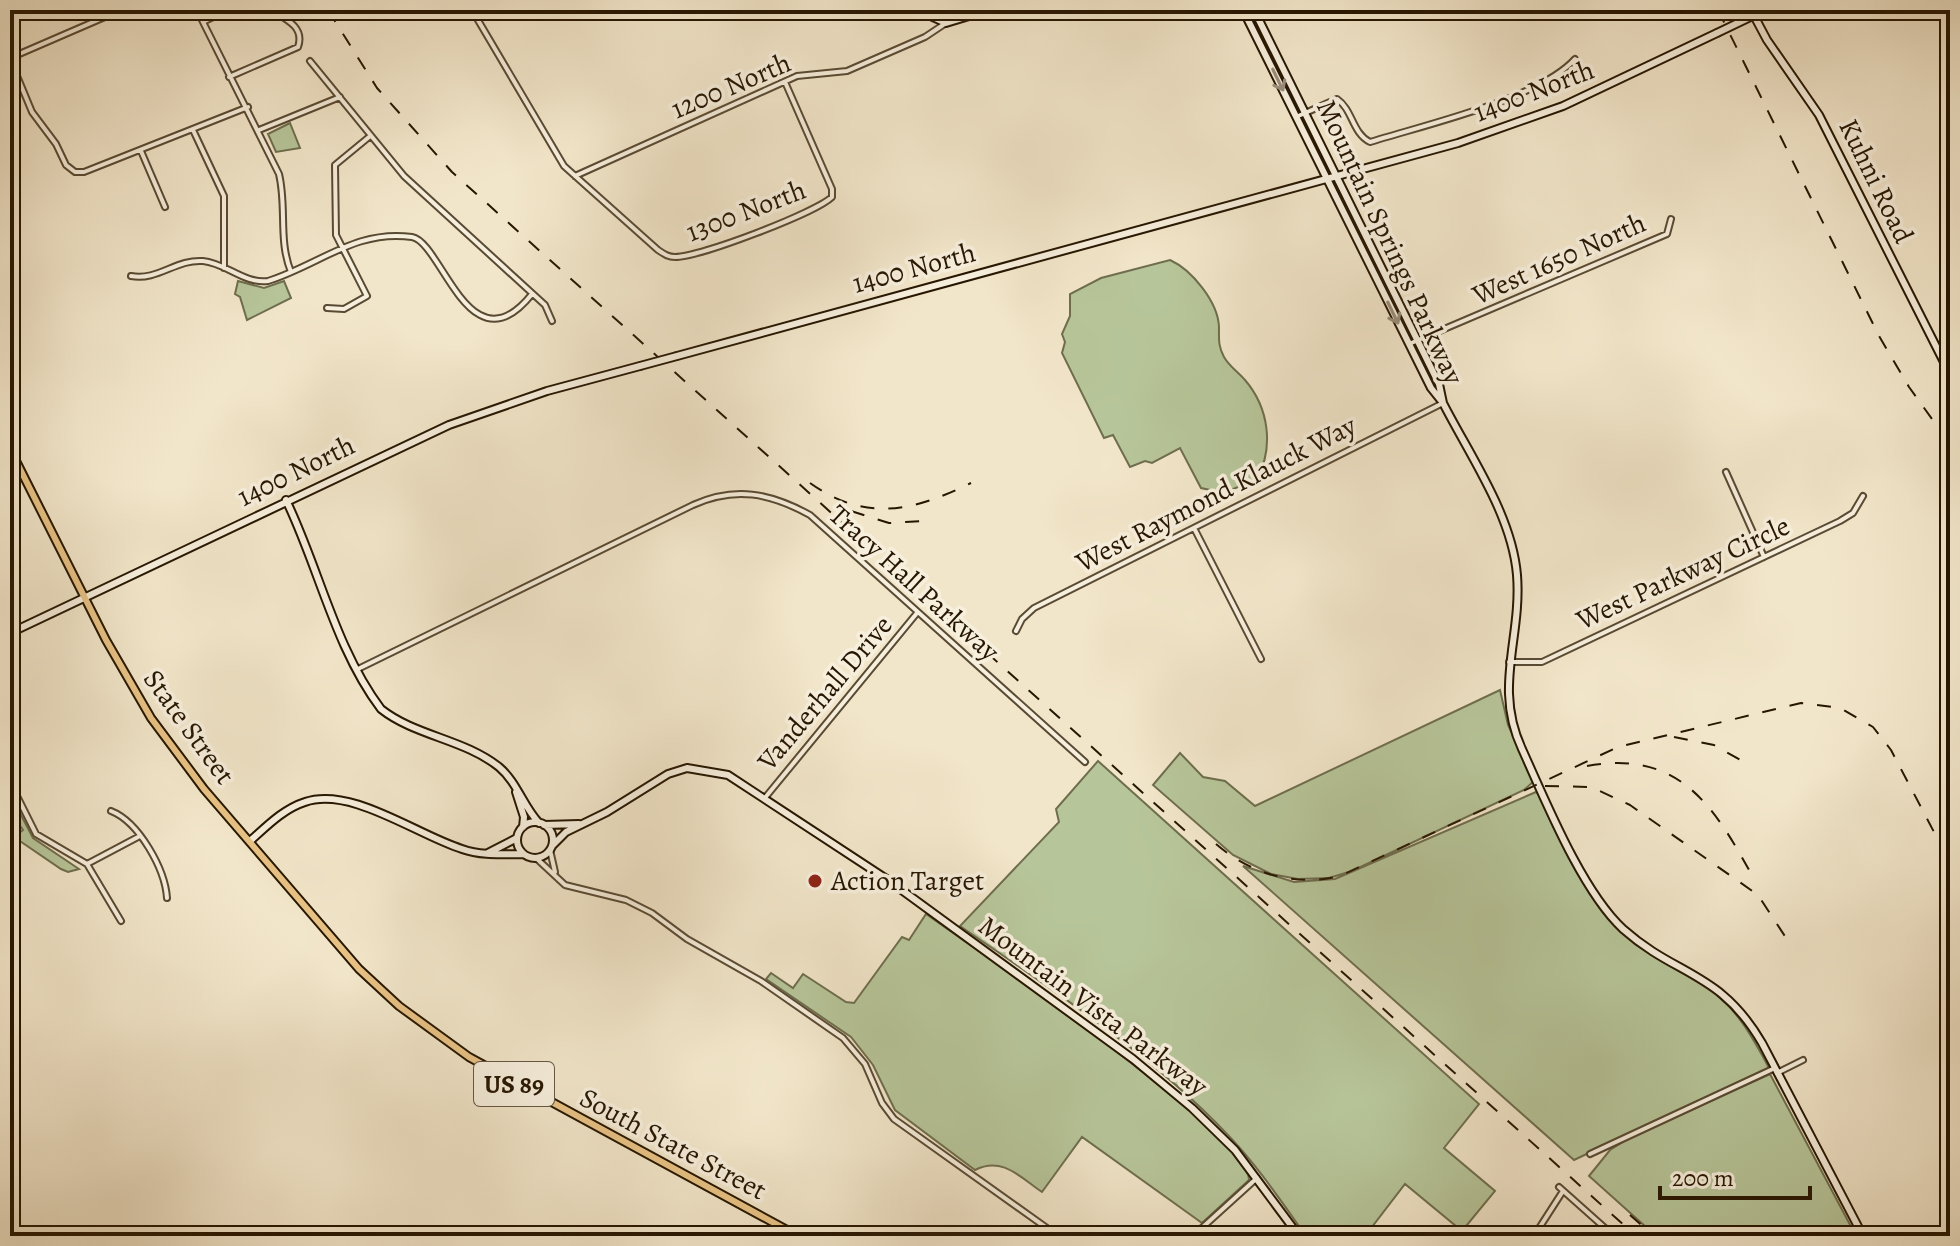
<svg xmlns="http://www.w3.org/2000/svg" width="1960" height="1246" viewBox="0 0 1960 1246" font-family="Alegreya,serif">
  <style>
    .green { fill: #b7c69a; stroke: #6e6e4e; stroke-width: 2 }
    .lines { fill: none; stroke-linecap: round; stroke-linejoin: round }
    .street-casing { stroke: #594a33; stroke-width: 8 }
    .secondary-casing { stroke: #261601; stroke-width: 10 }
    .primary-casing { stroke: #261601; stroke-width: 10 }
    .street { stroke: #f7efdd; stroke-width: 4 }
    .secondary { stroke: #f7efdd; stroke-width: 6 }
    .primary { stroke: #e9c385; stroke-width: 6 }
    .rail { stroke: #261601; stroke-width: 2; stroke-dasharray: 14 14; stroke-linecap: butt }
    .secondary-bridge-casing { stroke: #261601; stroke-width: 10; stroke-linecap: butt }
    .secondary-bridge { stroke: #f7efdd; stroke-width: 6 }
    .oneway { stroke: #998d7a }
    .poi-dot { fill: #8f2418; stroke: #f7efdd; stroke-width: 3 }
    .labels { text-anchor: middle; dominant-baseline: central; stroke-width: 7; stroke-linejoin: round; paint-order: stroke }
    .shield { fill: #f7efdd; stroke: #655743; stroke-width: 2 }
    .shield-label { font-size: 26px; font-weight: bold; fill: #261601 }
    .street-label { font-size: 28px; fill: #261601; stroke: #f7efdd }
    .poi-label { font-size: 28px; fill: #261601; stroke: #f7efdd; text-anchor: start }
  </style>
  <rect width="100%" height="100%" fill="#f2e6ca"/>
  <filter id="stains"><feTurbulence type="fractalNoise" baseFrequency=".0025" numOctaves="4"/><feColorMatrix values="0 0 0 0 .2 0 0 0 0 .09 0 0 0 0 .02 0 0 0 .5 -.17"/></filter>
  <radialGradient id="worn" r=".72"><stop offset=".6" stop-color="#630" stop-opacity="0"/><stop offset="1" stop-color="#630" stop-opacity=".3"/></radialGradient>
  <path class="green" d="M290 123 300 148 276 152 268 134Z
    M1170 260C1192 270 1218 302 1219 327 1219 339 1218 346 1224 357 1229 366 1238 372 1245 380 1269 408 1274 447 1257 479L1224 493 1201 488 1180 448 1152 463 1145 461 1130 467 1113 435 1104 438 1062 353 1065 342 1062 334 1070 316V294L1101 278Z
    M238 281 264 288 284 281 291 298 247 320 240 297 235 294Z
    M1500 690 1508 725 1534 781 1524 790 1352 871 1329 878 1298 879 1271 874 1233 855 1153 785 1180 753 1203 777 1225 781 1255 806Z
    M1098 761 1479 1104 1444 1148 1495 1191 1462 1231 1405 1184 1365 1236H1306C1281 1201 1257 1165 1227 1134 1150 1053 1051 989 960 926L1059 822 1056 809Z
    M1536 792C1550 802 1584 887 1601 910 1630 950 1675 960 1711 989 1738 1011 1753 1038 1769 1068L1574 1160 1243 866 1294 882 1335 879Z
    M20 813 33 838 79 869 68 872 61 869 14 837 23 830 16 820Z
    M926 914C973 947 1250 1137 1249 1180L1202 1223 1082 1137 1042 1192C1020 1177 1002 1156 975 1170L895 1110 873 1065 851 1037 766 979 771 973 793 988 803 974 846 1002 854 1003 902 937 909 940Z
    M1770 1074 1856 1236H1656L1589 1176 1610 1150 1629 1138Z"/>
  <g class="lines">
    <defs>
      <path id="street" d="M197 10 279 174C287 207 278 240 291 272
        M472 10 564 166 658 250C664 254 668 257 675 257 700 257 815 213 832 197V189L785 82
        M203 22 228 10
        M10 58 121 10
        M10 59 32 112 56 144 66 165 75 172H84L248 107
        M310 61 404 176 545 305 552 321
        M229 77 298 47C305 27 286 19 271 10
        M1296 117 1337 99C1353 110 1352 133 1370 142 1424 125 1539 99 1575 59
        M193 130 224 196V268
        M259 130 340 97
        M141 151 165 207
        M575 176 797 76 847 71 925 37 946 23
        M10 231 15 229
        M131 276C158 281 176 259 203 261 226 263 244 284 268 281 319 265 356 229 412 237 442 242 470 372 532 294
        M327 308 344 309 367 296 336 235 335 165 369 137
        M1409 344 1667 234 1671 219
        M1726 472 1764 557
        M1194 528 1261 659
        M1016 631 1022 619 1034 608 1443 403
        M1509 662H1542L1840 521 1853 513 1863 496
        M358 669 693 505C735 486 770 493 810 515L1085 762
        M10 782 36 834 87 864
        M764 799 917 613
        M111 811C139 822 165 869 167 898
        M550 850 555 872
        M536 858 565 885 626 900 652 913 687 939 761 981 843 1038 865 1064 882 1103 894 1119 1058 1236
        M87 864 121 921
        M87 864 138 837
        M1777 1073 1803 1060
        M1590 1154 1775 1068
        M1559 1187 1614 1236
        M1193 1236 1257 1178
        M1534 1236 1563 1191"/>
      <path id="secondary" d="M917 10 946 23 989 10
        M1243 10 1431 388 1443 403
        M1254 10 1439 384 1443 403C1470 456 1512 515 1517 575 1522 638 1493 687 1522 749 1546 802 1582 891 1623 929 1677 977 1720 971 1762 1043L1863 1236
        M1751 10 1767 40 1819 115 1950 374
        M677 356 1458 143 1563 106 1717 33
        M286 500C319 568 335 648 381 709 415 736 464 739 499 767 517 782 523 806 539 823
        M10 633 449 425 547 391 640 366
        M516 792 524 817 523 827
        M517 840a18 18 0 1 1 36 0a18 18 0 1 1-36 0Z
        M544 825 579 824
        M250 841C266 827 283 809 305 802 351 786 417 835 462 849 482 856 502 854 523 854
        M552 846 566 832 607 812 668 774 687 768 728 775 888 880 1133 1059 1192 1108 1235 1150 1299 1236
        M488 853 517 838"/>
      <path id="primary" d="M10 449 106 640 151 718 204 789 359 969 399 1006 469 1057 798 1236"/>
    </defs>
    <use href="#street" class="street-casing"/>
    <use href="#secondary" class="secondary-casing"/>
    <use href="#primary" class="primary-casing"/>
    <use href="#street" class="street"/>
    <use href="#secondary" class="secondary"/>
    <use href="#primary" class="primary"/>
    <path class="rail" d="M328 10 377 88 452 172 1636 1236
      M1718 10 1879 336 1909 387 1950 444
      M810 483C866 523 914 511 971 483
      M851 511 889 523 925 521
      M1674 737 1714 745 1751 766
      M1587 766C1681 749 1715 808 1754 879
      M1545 786 1591 787 1630 805 1758 895 1792 947
      M1216 844C1251 874 1294 887 1340 876L1618 747 1801 703 1840 708 1873 727 1891 750 1934 832
      M1630 1215 1654 1236"/>
    <defs>
      <path id="secondary-bridge" d="M1717 33 1765 10
        M640 366 677 356"/>
    </defs>
    <use href="#secondary-bridge" class="secondary-bridge-casing"/>
    <use href="#secondary-bridge" class="secondary-bridge"/>
  </g>
  <defs><path id="oneway-shaft" d="M-6 0H5M1.5-3L5.5 0L1.5 3" fill="none" stroke-width="1.6" stroke-linecap="round" stroke-linejoin="round" transform="scale(2)"/></defs>
  <g class="oneway">
    <use href="#oneway-shaft" transform="translate(1278 80) rotate(64)"/>
    <use href="#oneway-shaft" transform="translate(1393 313) rotate(64)"/>
  </g>
  <circle class="poi-dot" cx="815" cy="881" r="8"/>
  <g class="labels">
    <rect class="shield" x="474" y="1062" width="80" height="44" rx="6"/>
    <g class="shield-label">
      <text x="514" y="1084">US 89</text>
    </g>
    <g class="street-label">
      <text transform="translate(731 86) rotate(-23)">1200 North</text>
      <text transform="translate(1534 91) rotate(-21)">1400 North</text>
      <text transform="translate(1876 181) rotate(64)">Kuhni Road</text>
      <text transform="translate(746 211) rotate(-21)">1300 North</text>
      <text transform="translate(1390 242) rotate(65)">Mountain Springs Parkway</text>
      <text transform="translate(1559 259) rotate(-24)">West 1650 North</text>
      <text transform="translate(914 268) rotate(-15)">1400 North</text>
      <text transform="translate(296 471) rotate(-26)">1400 North</text>
      <text transform="translate(1216 494) rotate(-27)">West Raymond Klauck Way</text>
      <text transform="translate(1683 573) rotate(-25)">West Parkway Circle</text>
      <text transform="translate(914 583) rotate(42)">Tracy Hall Parkway</text>
      <text transform="translate(825 693) rotate(-50)">Vanderhall Drive</text>
      <text transform="translate(189 727) rotate(54)">State Street</text>
      <text transform="translate(1093 1006) rotate(37)">Mountain Vista Parkway</text>
      <text transform="translate(673 1144) rotate(28)">South State Street</text>
    </g>
    <g class="poi-label">
      <text x="831" y="881">Action Target</text>
    </g>
  </g>
  <rect width="1960" height="1246" fill="none" stroke="#f2e6ca" stroke-width="40"/>
  <rect x="12" y="12" width="1936" height="1222" fill="none" stroke="#261601" stroke-width="4"/>
  <rect x="20" y="20" width="1920" height="1206" fill="none" stroke="#261601" stroke-width="2"/>
  <path d="M1660 1186v12h150v-12" fill="none" stroke="#261601" stroke-width="4"/>
  <text x="1672" y="1186" font-size="24" fill="#261601" stroke="#f7efdd" stroke-width="6" paint-order="stroke">200 m</text>
  <rect width="100%" height="100%" filter="url(#stains)"/>
  <rect width="100%" height="100%" fill="url(#worn)"/>
</svg>
